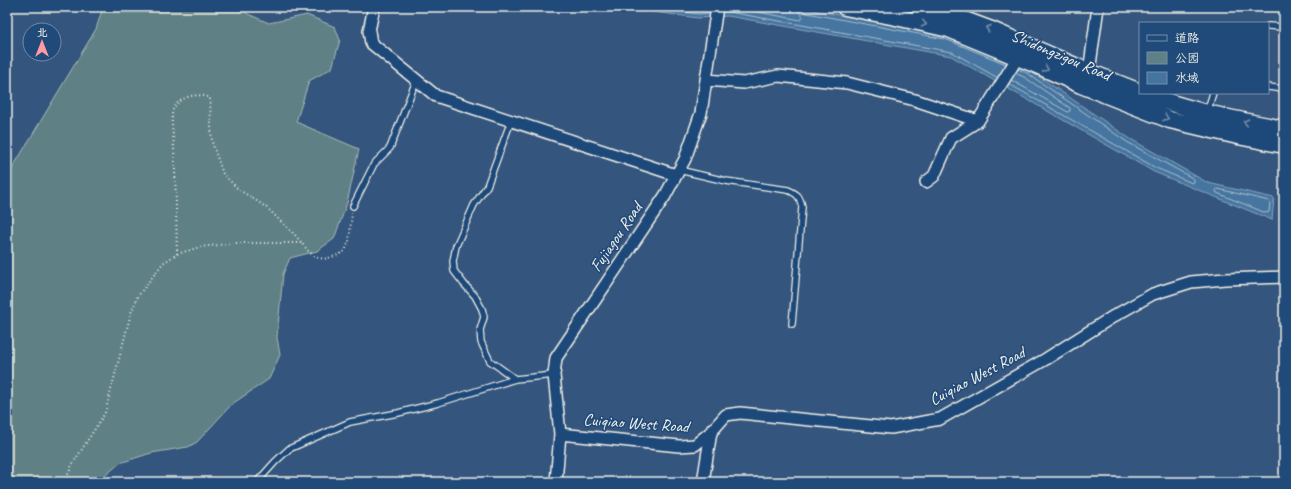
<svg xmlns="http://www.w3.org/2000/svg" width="1291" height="489" viewBox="0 0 1291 489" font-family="Caveat,'LXGW WenKai TC',sans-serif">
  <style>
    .green { fill: #5f8186; stroke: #aab9b7 }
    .water { fill: #4474a0; stroke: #8aa6bd }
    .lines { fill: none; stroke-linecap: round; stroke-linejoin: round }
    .shore { stroke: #aebfcb; stroke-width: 1 }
    .lane-casing { stroke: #f4f1e8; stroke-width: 8 }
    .street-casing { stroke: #f4f1e8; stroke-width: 14 }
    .secondary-casing { stroke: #f4f1e8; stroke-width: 19 }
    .path { stroke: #f4f1e8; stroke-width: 2; stroke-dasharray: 1 3; stroke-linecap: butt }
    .lane { stroke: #1f4a7a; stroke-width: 5.5 }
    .street { stroke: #1f4a7a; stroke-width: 11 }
    .secondary { stroke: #1f4a7a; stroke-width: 16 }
    .oneway { stroke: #748da6 }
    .labels { text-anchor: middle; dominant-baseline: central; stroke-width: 3; stroke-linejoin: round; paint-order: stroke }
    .street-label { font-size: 17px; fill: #f4f1e8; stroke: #1f4a7a }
  </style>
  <rect width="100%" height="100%" fill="#34557d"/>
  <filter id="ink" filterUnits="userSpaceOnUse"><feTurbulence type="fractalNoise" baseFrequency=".025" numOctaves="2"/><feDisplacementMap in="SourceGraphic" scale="8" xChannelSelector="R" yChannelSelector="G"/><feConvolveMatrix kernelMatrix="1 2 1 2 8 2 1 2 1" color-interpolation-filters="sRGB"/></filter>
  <g filter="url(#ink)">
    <path class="green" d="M103 7H239L248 14 269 23 307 15 335 27 340 40 332 68 309 81 296 122 359 149 347 203 334 239 317 251 290 258 283 274 277 337 280 355 269 379 232 404 197 442 188 447 151 453 120 463 101 479 100 482H7V177L96 29Z"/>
    <path class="water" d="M617 7H797L946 35 1028 69 1129 138 1208 183 1274 198 1272 220 1154 172 951 56 728 16 698 18Z"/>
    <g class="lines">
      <path class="shore" d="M648 7 698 14 710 13
        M731 7 801 20 803 17 799 12 798 7
        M803 7 804 11 807 13 945 39 1006 64
        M723 12H729L952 52 998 78
        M1011 80 1068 112 1070 111V108L1024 77 1015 73
        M1009 84 1156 168 1192 183 1194 182V179L1127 142 1027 73 1018 69
        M1218 189 1269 201 1270 203 1269 212 1266 213 1217 193 1216 191Z"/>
      <defs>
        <path id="lane" d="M1268 26 1284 27
          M1268 87 1284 89
          M1207 112 1213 93
          M511 121 487 186 474 205 456 246 453 261 454 271 464 284 475 296 482 309 484 317 480 330 481 342 490 361 500 368 515 379
          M679 170 726 181 788 190C798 194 800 197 802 207L792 324
          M353 206 374 164 390 148 416 81
          M257 482 275 462 289 449 350 422 398 413 438 403 515 379 554 375"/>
        <path id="street" d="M374 7 369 31 371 43 436 96 676 175
          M1089 72 1098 7
          M706 80 744 83 778 76 847 83 915 100 978 121
          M926 182 934 176 951 138 978 121 1018 57
          M560 434 679 446 695 445 711 432 726 415 740 413 891 428 940 419 1046 359 1114 316 1153 294 1191 282 1225 279 1284 277
          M556 482 560 434 554 375 556 358 665 196 685 159 701 113 717 7
          M703 482 711 432"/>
        <path id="secondary" d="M845 7 896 17 949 29 1037 65 1081 85 1170 120 1238 136 1284 145
          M919 7 951 15 994 31 1089 72 1140 92
          M1143 93C1189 111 1236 120 1284 129"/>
      </defs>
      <use href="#lane" class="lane-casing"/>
      <use href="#street" class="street-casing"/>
      <use href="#secondary" class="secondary-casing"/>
      <path class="path" d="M177 254C176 219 176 184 174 149 174 140 170 118 173 110 179 96 198 92 210 98L211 128 212 142 223 174 238 189 266 207 296 236 309 252 315 257 324 259 336 256 345 251 349 241 352 213
        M65 482 72 465 105 413 131 313 138 296 163 263 177 254 200 247 237 243H301"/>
      <use href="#lane" class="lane"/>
      <use href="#street" class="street"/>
      <use href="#secondary" class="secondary"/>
    </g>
    <defs><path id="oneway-chevron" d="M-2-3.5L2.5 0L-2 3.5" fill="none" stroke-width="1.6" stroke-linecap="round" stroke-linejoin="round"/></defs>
    <g class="oneway">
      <use href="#oneway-chevron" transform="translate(924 24) rotate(13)"/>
      <use href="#oneway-chevron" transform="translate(988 28) rotate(-160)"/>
      <use href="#oneway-chevron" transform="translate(1046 69) rotate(25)"/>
      <use href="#oneway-chevron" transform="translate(1166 118) rotate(20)"/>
      <use href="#oneway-chevron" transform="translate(1246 122) rotate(-168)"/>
    </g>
  </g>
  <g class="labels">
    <g class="street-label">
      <text transform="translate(1061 55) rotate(23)">Shidongzigou Road</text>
      <text transform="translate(616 237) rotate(-56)">Fujiagou Road</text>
      <text transform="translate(977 376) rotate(-28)">Cuiqiao West Road</text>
      <text transform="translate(636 423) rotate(4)">Cuiqiao West Road</text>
    </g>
  </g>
  <rect width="1291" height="489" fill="none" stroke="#1f4a7a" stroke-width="24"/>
  <rect x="12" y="12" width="1267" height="465" fill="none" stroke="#f4f1e8" stroke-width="1.5" filter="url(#ink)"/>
  <rect x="1139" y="22" width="130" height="72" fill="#1f4a7a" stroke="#748da6"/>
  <rect x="1147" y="35" width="20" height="6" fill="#1f4a7a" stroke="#748da6"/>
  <text x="1175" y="42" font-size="12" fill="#f4f1e8">道路</text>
  <rect x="1147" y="52" width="20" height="12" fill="#5f8186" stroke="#748da6"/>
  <text x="1175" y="62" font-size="12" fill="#f4f1e8">公园</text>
  <rect x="1147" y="72" width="20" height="12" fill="#4474a0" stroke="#748da6"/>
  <text x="1175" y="82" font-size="12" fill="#f4f1e8">水域</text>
  <g transform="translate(42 42)"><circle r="19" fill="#1f4a7a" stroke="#748da6"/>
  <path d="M0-3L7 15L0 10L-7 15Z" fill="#ff9aa2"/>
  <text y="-6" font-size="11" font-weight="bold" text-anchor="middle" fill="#f4f1e8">北</text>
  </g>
</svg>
